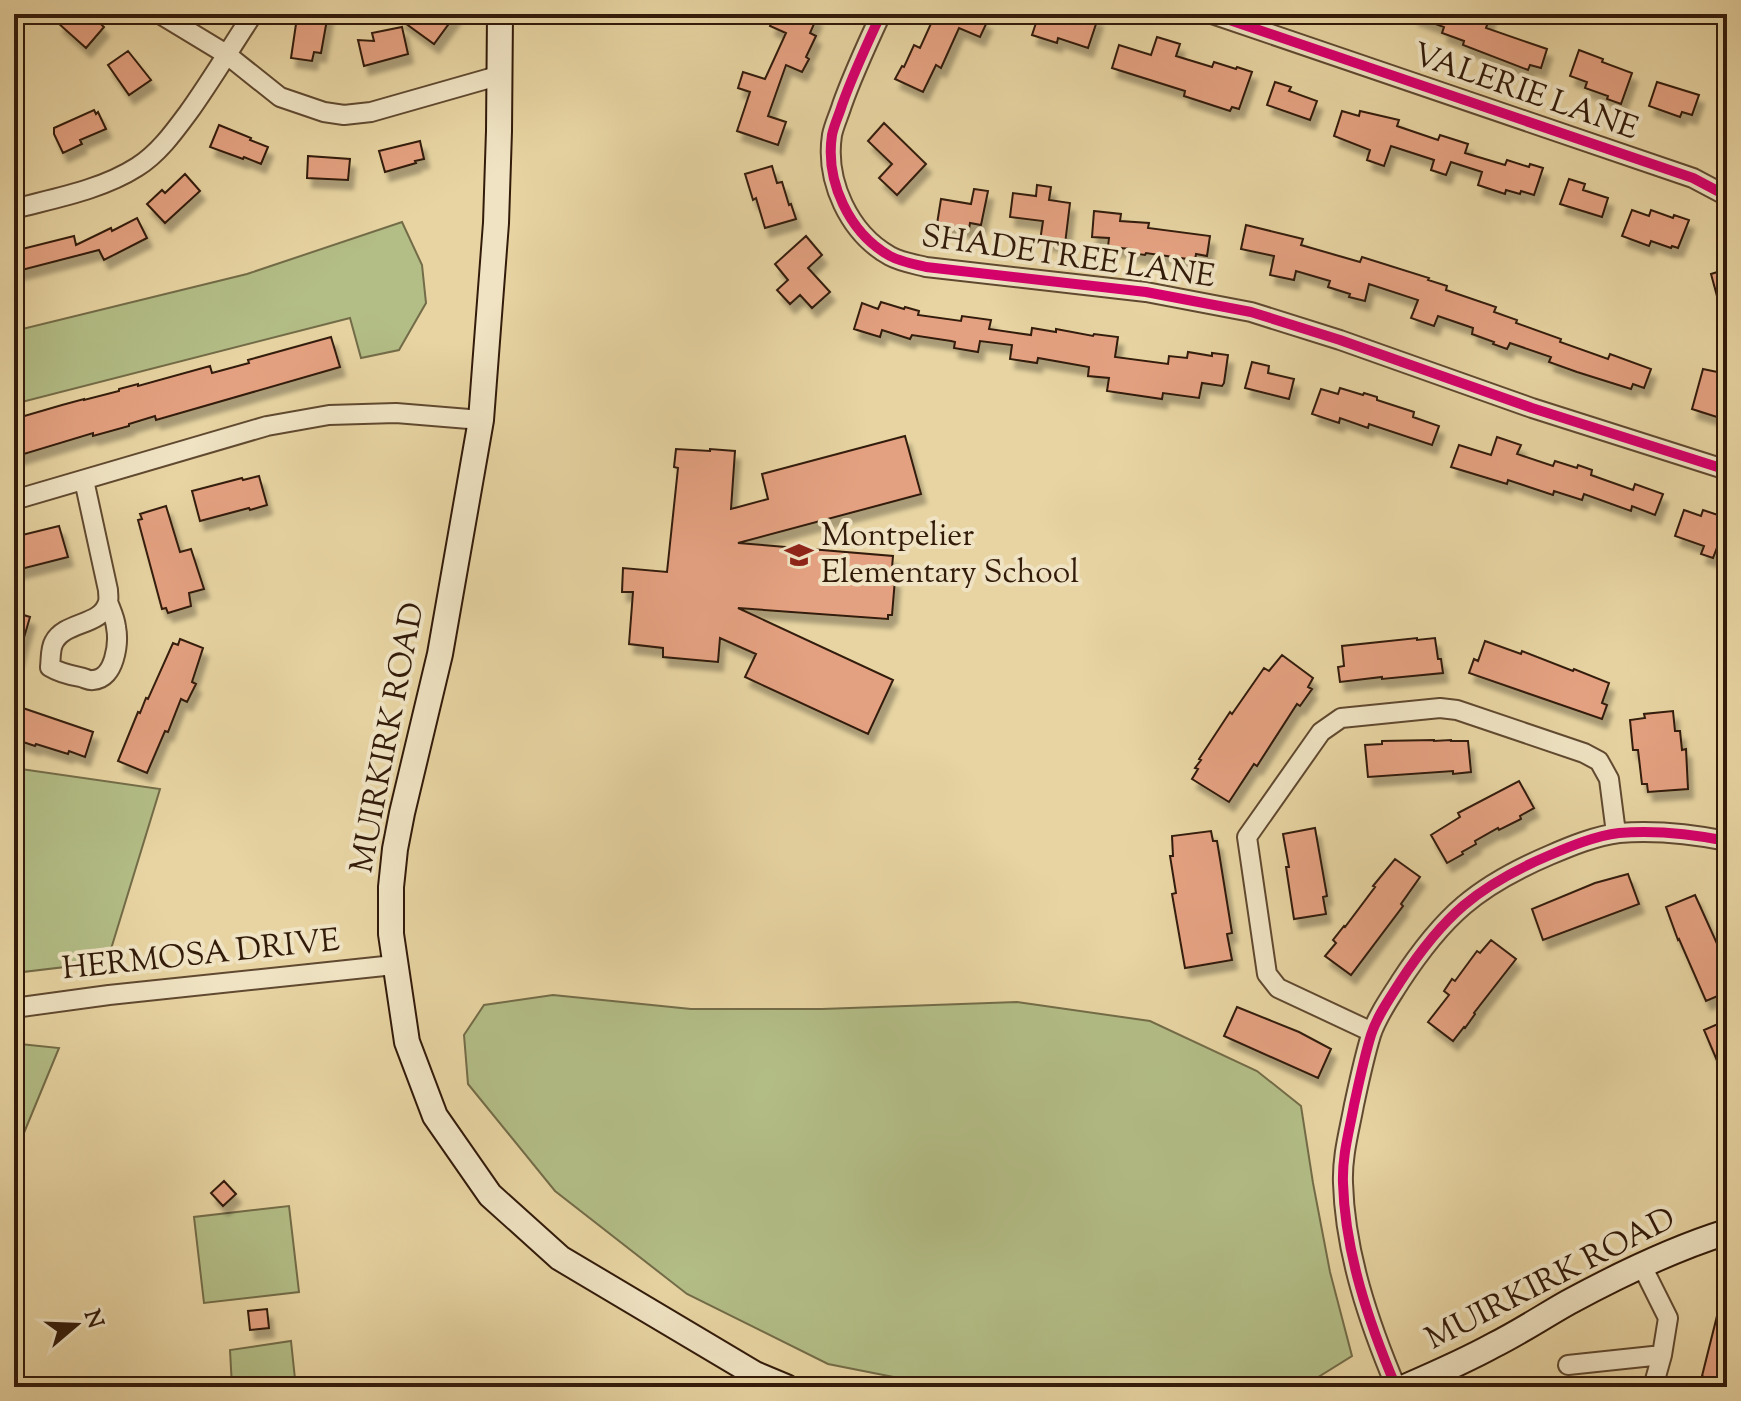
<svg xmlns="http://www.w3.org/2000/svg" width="1741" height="1401" viewBox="0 0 1741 1401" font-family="'Sorts Mill Goudy',serif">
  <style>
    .green { fill: #b3bd86; stroke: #736c48; stroke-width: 2 }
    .building { fill: #e4a181; stroke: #331b0a; stroke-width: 2; filter: url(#shadow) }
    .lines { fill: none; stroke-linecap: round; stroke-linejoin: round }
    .street-casing { stroke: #604930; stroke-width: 22 }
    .secondary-casing { stroke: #331b0a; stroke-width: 28 }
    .street { stroke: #efe3c3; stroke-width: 18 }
    .secondary { stroke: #efe3c3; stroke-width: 24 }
    .cycleway-casing { stroke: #efe3c3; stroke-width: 15 }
    .cycleway { stroke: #d6006c; stroke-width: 10 }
    .labels { text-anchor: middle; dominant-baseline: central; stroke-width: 8; stroke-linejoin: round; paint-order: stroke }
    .street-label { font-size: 32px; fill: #331b0a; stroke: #efe3c3 }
    .poi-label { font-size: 32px; fill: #331b0a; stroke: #efe3c3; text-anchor: start }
  </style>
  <defs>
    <filter id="shadow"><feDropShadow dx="5" dy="9" stdDeviation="2" flood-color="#0004"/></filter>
  </defs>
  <rect width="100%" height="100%" fill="#e7d4a2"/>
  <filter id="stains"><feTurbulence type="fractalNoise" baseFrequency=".0025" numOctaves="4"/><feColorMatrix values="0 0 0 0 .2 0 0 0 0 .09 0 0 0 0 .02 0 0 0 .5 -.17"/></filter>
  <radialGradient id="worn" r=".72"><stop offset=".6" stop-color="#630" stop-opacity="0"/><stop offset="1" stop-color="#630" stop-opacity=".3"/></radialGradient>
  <path class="green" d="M402 222 422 265 426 303 399 350 361 358 350 318 14 404V331L247 274Z
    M14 768 160 789 107 962 14 973Z
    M553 995 691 1009H822L1017 1002 1150 1021 1257 1071 1301 1106 1313 1183 1330 1272 1352 1356 1307 1384 1271 1387H944L828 1364 687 1294 555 1191 468 1084 464 1035 484 1005Z
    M20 1044 59 1048 14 1157V1046Z
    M289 1206 299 1292 204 1303 194 1217Z
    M291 1341 295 1379 244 1387H232L230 1350Z"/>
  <path class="building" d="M67 14H90L104 27 86 48 58 23Z
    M300 14H328L321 53 314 52 312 61 291 58 296 24H298Z
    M415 14H456L434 44 398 18Z
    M775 14H810L817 17 810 33 816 36 806 57 809 59 802 72 786 65 768 116 786 122 778 145 737 131 750 92 738 88 743 72 765 79 786 33 770 26Z
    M927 14H981L979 18 987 22 980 37 959 28 941 68 936 65 923 92 895 79 902 66 904 67 914 45 920 48 934 17Z
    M1039 14H1084L1098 18 1088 48 1058 38 1057 43 1032 35Z
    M1414 14H1491L1486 28 1547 49 1541 68 1530 65 1528 70 1463 45 1464 41 1442 33 1444 27 1413 16Z
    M402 27 408 54 364 66 358 40 374 41 372 33Z
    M1157 37 1180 44 1176 56 1212 67 1214 62 1236 69 1237 67 1252 72 1239 109 1232 107 1230 111 1184 96 1185 91 1112 68 1119 45 1151 55Z
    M1579 50 1603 59 1602 62 1632 73 1621 104 1607 99 1608 96 1585 88 1587 82 1570 76Z
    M128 51 151 80 129 95 108 65Z
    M1275 82 1291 87 1289 91 1317 101 1310 120 1267 105Z
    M1657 82 1699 95 1692 115 1682 112 1680 117 1649 106Z
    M94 110 96 114 98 112 106 129 80 140 82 144 63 153 54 134V128Z
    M1342 111 1359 116 1360 111 1399 120 1397 126 1438 140 1440 135 1468 144 1465 153 1505 165 1507 160 1529 167 1530 164 1543 168 1534 195 1521 191 1520 194 1506 190 1505 194 1478 185 1482 172 1451 162 1446 175 1431 170 1434 160 1391 146 1384 166 1367 160 1370 150 1334 136Z
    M884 123 926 164 897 195 879 178 892 164 868 141Z
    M219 125 251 138 250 140 268 147 261 164 244 157 243 159 210 147Z
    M420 141 424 159 415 161 416 163 385 172 379 151Z
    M308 156 350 159 348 180 307 178Z
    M772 166 777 183 782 182 789 205 791 204 796 219 765 228 756 198 753 200 745 174Z
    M185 174 200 191 165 223 147 204 162 190 165 193Z
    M1569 179 1585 184 1583 190 1608 198 1602 217 1560 204Z
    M1037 185 1051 187 1049 200 1070 203 1065 244 1040 241 1043 221 1010 217 1013 193 1036 196Z
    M974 189 988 191 981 225 970 223 969 229 937 224 941 199 971 204Z
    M1632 210 1649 216 1651 210 1673 218 1674 215 1689 220 1678 248 1672 246 1671 248 1651 241 1649 246 1622 236Z
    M1094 211 1121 214 1120 221 1149 223 1148 228 1210 236 1207 256 1196 254 1195 260 1146 253 1145 255 1131 253V249L1108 247 1109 238 1092 237Z
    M137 218 147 238 104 260 99 250 14 272V251L74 236 76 245 111 228 112 231Z
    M1246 225 1303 239 1301 245 1360 262 1362 257 1429 278 1428 280 1447 286 1446 290 1496 307 1494 312 1517 320 1516 323 1561 339 1560 342 1608 359 1610 354 1651 369 1644 388 1633 384 1631 389 1577 372 1549 362 1551 357 1510 343 1507 349 1493 344 1494 342 1472 334 1473 328 1438 316 1434 326 1411 318 1418 300 1369 284 1365 301 1349 297 1350 294 1328 287 1330 281 1296 271 1294 280 1270 275 1274 256 1241 249Z
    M806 236 822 255 808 268 830 292 812 308 800 295 790 304 777 290 788 280 775 264Z
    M1727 269V317L1723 318 1711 274Z
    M881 302 904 309 905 307 919 311 918 315 961 321 962 316 991 320 989 329 1031 335 1032 328 1056 332V329L1093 336 1094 334 1118 337 1115 357 1168 364 1169 356 1187 358 1188 352 1212 356V353L1228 355 1224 383 1222 386 1202 383 1199 398 1163 393 1162 399 1107 391 1109 378 1088 376 1089 367 1038 358 1037 363 1010 359 1012 345 980 341 978 352 954 348 955 342 951 341 912 335 910 339 882 330 880 337 854 329 862 303 878 309Z
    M331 337 340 367 156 420 155 416 129 424V426L93 436V433L14 457V419L62 405 84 399V400L119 391V389L138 384V386L210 366 212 373 249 363 248 360Z
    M1252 362 1269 366 1268 373 1294 379 1289 399 1245 388Z
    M1703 369 1727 374V396L1720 418 1692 409Z
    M1340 388 1363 395 1364 393 1377 397V400L1414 412 1413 417 1439 426 1432 445 1369 424 1368 428 1340 418 1339 423 1312 414 1321 389 1338 394Z
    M905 436 921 494 738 543 893 556 891 579H895L892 615H888V619L738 608 893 680 868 734 745 677 756 654 720 638 718 662 663 657V648L629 644 633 592H622L623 568 667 572 678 468 674 467 676 449 710 451V449L735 451 731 509 768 499 762 474Z
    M1497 437 1521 445 1517 454 1553 466 1555 461 1577 468 1578 465 1592 470 1591 475 1633 490 1635 484 1663 494 1655 515 1632 506 1631 511 1584 494 1582 500 1554 491 1553 495 1508 480 1507 484 1451 467 1459 445 1491 455Z
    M259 476 267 505 250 510 249 508 200 521 192 491 242 478 243 480Z
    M166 506 180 552 191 549 204 589 189 593 191 606 168 613 166 608 162 609 138 520 142 519 140 514Z
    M1684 510 1701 516 1703 510 1727 518V548L1718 545 1713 558 1701 554 1704 546 1675 536Z
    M59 526 68 557 17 570V567L14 568V537Z
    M14 612 30 617 18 658H14Z
    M1417 638V640L1435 638 1438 659H1441L1443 673 1382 679V677L1340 682 1338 667 1344 666 1342 646Z
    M180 639 203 648 192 682 196 684 187 702 181 699 168 732 165 731 147 773 118 761 138 712 140 713 146 698 148 699 173 643 178 645Z
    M1485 641 1521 654 1522 651 1573 671 1574 669 1609 683 1602 703 1607 705 1602 719 1469 673 1474 659 1478 661Z
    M1282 655 1313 678 1308 687 1312 689 1300 706 1297 704 1257 766 1254 764 1229 802 1192 779 1198 769 1195 768 1201 760 1199 759 1230 712 1232 714 1264 668 1269 671Z
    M14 705 93 732 85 757 69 751 68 754 36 744 35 746 14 739Z
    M1673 711 1675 731H1680L1682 750 1686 749 1688 789 1648 792 1647 784H1642L1638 750H1633L1630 720 1645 718 1644 714Z
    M1434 740V741L1451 740V741H1468L1471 772 1453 774V771L1368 777 1365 745 1382 744V741Z
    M1519 781 1534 808 1520 816 1521 819 1499 830 1498 828 1475 841 1476 844 1462 852 1463 854 1447 863 1431 835 1460 817 1458 813Z
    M1315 828 1327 896 1323 897 1326 914 1294 919 1286 867H1289L1283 834Z
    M1211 831 1213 841H1217L1220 859 1232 933 1227 934 1232 960 1185 968 1172 894 1176 893 1170 856H1173L1172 836Z
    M1395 859 1420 877 1401 904 1403 906 1351 975 1325 956 1336 943 1333 940 1344 926 1345 927 1375 887 1373 886Z
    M1628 874 1639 904 1543 940 1532 909 1595 883Z
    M1695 895 1723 957 1727 955V992L1706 1001 1679 939 1678 940 1666 907Z
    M1491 940 1516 959 1474 1013 1475 1014 1465 1028 1464 1027 1453 1041 1428 1022 1449 995 1444 991 1452 979 1455 981 1477 951 1480 953Z
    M1237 1007 1299 1032 1331 1049 1318 1078 1224 1036Z
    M1727 1020V1084L1704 1030Z
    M224 1181 236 1194 223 1206 211 1193Z
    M1722 1296 1727 1297V1387H1701L1704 1377 1702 1376Z
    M267 1309 269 1328 250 1330 248 1311Z"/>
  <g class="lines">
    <defs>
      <path id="street" d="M160 14 226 54 280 97 324 112 344 115 371 112 501 75
        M881 14C867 44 853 74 842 105 839 115 834 125 832 135 825 181 849 233 890 256 901 262 914 264 926 267L1146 292 1251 312 1340 340 1532 408 1727 470
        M1212 14 1693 178 1727 196
        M14 209C55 198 101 190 137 167 158 154 174 132 188 113 211 81 231 47 253 14
        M84 480 108 590C108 594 109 598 108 602 102 626 65 621 54 642 50 649 51 659 50 667 60 673 69 675 80 677 85 678 89 681 93 680 115 679 119 643 116 627 115 618 111 610 108 602
        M14 500 267 426 329 415 396 413 481 420
        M14 1008 109 995 394 965
        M1372 1032 1278 988 1267 974 1247 837 1321 732 1341 718 1440 708 1457 710 1584 753 1599 761 1609 779 1616 833
        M1568 1365 1662 1355 1668 1318 1642 1266
        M1396 1387C1369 1323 1345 1253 1343 1183 1342 1156 1349 1132 1354 1105 1359 1082 1364 1058 1371 1035 1377 1016 1390 998 1400 982 1443 916 1477 886 1550 855 1571 846 1595 836 1619 833 1654 830 1692 834 1727 841
        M1653 1387 1662 1355"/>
      <path id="secondary" d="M500 14 499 131 496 223 481 420 440 654 402 813 395 849 391 887V934L407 1042 435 1116 490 1195 560 1258 755 1374 786 1387
        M1405 1387C1435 1374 1465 1361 1494 1345 1520 1332 1544 1316 1569 1302 1619 1275 1672 1249 1727 1232"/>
    </defs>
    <use href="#street" class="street-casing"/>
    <use href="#secondary" class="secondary-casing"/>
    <use href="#street" class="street"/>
    <use href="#secondary" class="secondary"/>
    <defs>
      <path id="cycleway" d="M881 14C867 44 853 74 842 105 839 115 834 125 832 135 825 181 849 233 890 256 901 262 914 264 926 267L1146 292 1251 312 1340 340 1532 408 1727 470
        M1212 14 1693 178 1727 196
        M1396 1387C1369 1323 1345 1253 1343 1183 1342 1156 1349 1132 1354 1105 1359 1082 1364 1058 1371 1035 1377 1016 1390 998 1400 982 1443 916 1477 886 1550 855 1571 846 1595 836 1619 833 1654 830 1692 834 1727 841"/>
    </defs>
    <use href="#cycleway" class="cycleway-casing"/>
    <use href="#cycleway" class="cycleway"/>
  </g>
  <defs>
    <symbol id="school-bare" viewBox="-9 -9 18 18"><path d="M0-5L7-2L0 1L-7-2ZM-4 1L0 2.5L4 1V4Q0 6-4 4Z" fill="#8f2418" stroke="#efe3c3" stroke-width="2.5" paint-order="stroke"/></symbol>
  </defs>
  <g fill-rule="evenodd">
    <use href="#school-bare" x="779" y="535" width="40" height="40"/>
  </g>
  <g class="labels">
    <g class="street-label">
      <text transform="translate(1525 93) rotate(19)">VALERIE LANE</text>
      <text transform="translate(1068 258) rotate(8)">SHADETREE LANE</text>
      <text transform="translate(389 738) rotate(-79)">MUIRKIRK ROAD</text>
      <text transform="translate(201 956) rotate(-6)">HERMOSA DRIVE</text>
      <text transform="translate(1551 1280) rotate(-27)">MUIRKIRK ROAD</text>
    </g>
    <g class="poi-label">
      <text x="821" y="537">Montpelier<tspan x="821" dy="37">Elementary School</tspan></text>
    </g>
  </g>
  <rect width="1741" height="1401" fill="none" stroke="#e7d4a2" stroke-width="48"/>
  <rect x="16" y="16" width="1709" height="1369" fill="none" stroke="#331b0a" stroke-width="4"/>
  <rect x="24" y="24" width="1693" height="1353" fill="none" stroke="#331b0a" stroke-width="2"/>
  <g transform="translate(76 1325) rotate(71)" stroke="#efe3c3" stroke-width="6" paint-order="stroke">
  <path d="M0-6L14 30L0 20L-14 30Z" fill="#331b0a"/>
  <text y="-12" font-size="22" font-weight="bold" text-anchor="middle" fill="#331b0a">N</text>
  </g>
  <rect width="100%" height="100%" filter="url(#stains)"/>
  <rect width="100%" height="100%" fill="url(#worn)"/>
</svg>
